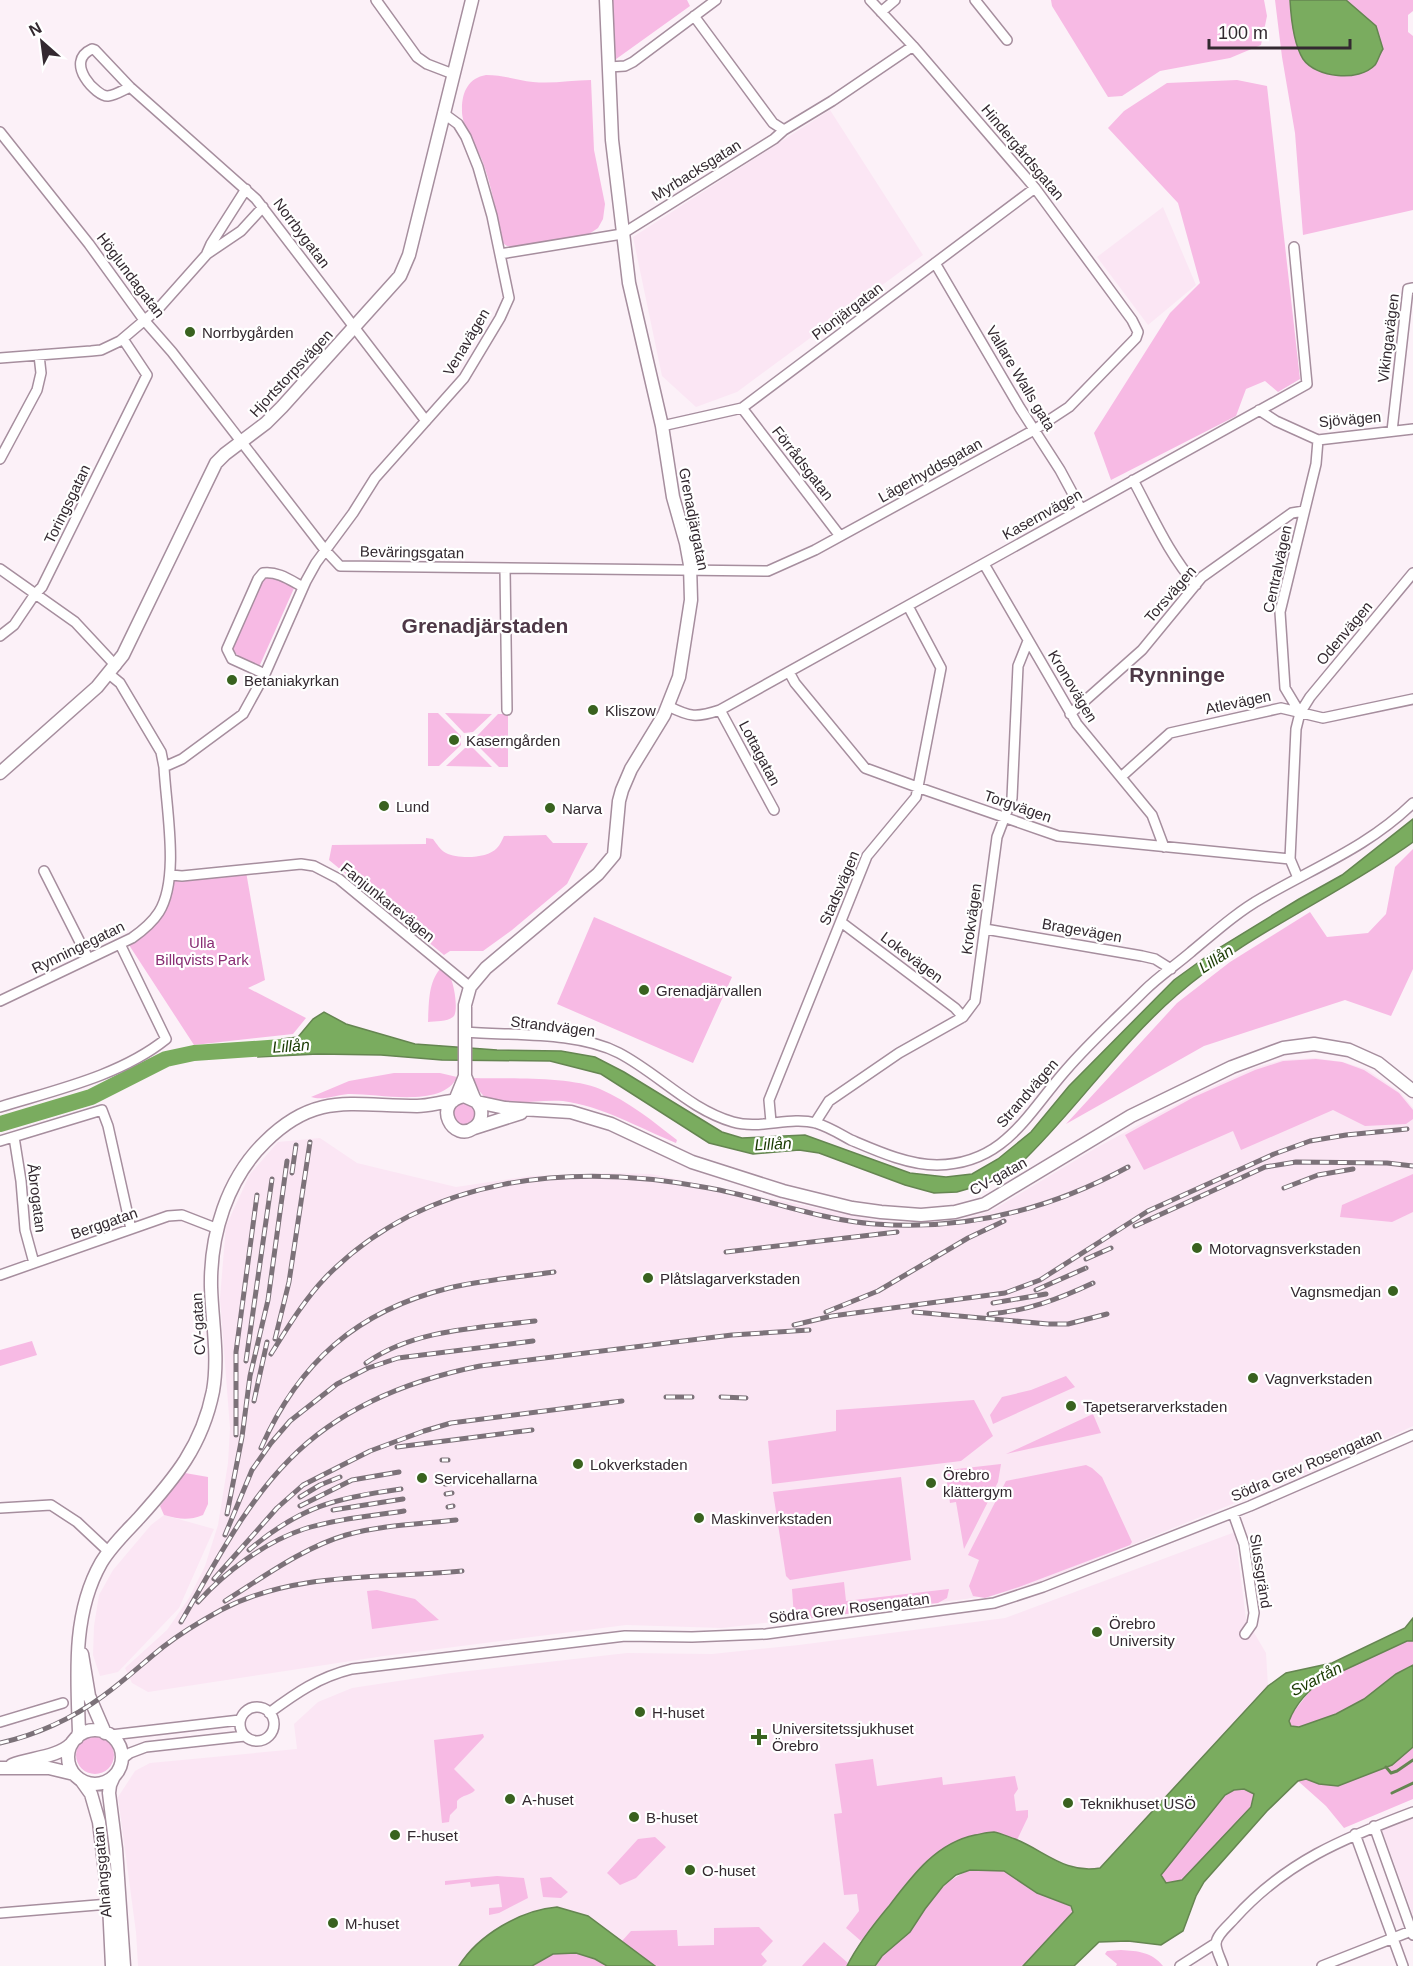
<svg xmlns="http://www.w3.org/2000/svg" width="1413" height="1966" viewBox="0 0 1413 1966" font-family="Arial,sans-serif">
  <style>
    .built { fill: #fbe6f4 }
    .green { fill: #f7bae4 }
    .water { fill: #7aac5f; stroke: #658551; stroke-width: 1.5; fill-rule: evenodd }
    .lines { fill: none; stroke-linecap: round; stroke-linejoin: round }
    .stream { stroke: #658551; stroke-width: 3 }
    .river { stroke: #7aac5f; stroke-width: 16 }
    .street-casing { stroke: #a68e9e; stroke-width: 12 }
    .secondary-casing { stroke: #a68e9e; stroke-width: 15 }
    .street { stroke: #fff; stroke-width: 9 }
    .secondary { stroke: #fff; stroke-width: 12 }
    .rail-casing { stroke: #7c7279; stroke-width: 5 }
    .rail { stroke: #fff; stroke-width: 3; stroke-dasharray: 9; stroke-linecap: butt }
    .poi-dot { fill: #39621f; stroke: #fff; stroke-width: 2 }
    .labels { text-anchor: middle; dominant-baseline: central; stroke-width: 4.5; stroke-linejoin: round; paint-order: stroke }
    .street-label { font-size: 15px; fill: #332930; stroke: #fff }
    .poi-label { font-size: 15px; fill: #332930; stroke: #fff; text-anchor: start }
    .park-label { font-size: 15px; fill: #882c73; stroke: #fff }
    .water-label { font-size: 16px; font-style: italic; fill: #1a3b02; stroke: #fff }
    .district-label { font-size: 21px; font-weight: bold; fill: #4e3947; stroke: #fff }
  </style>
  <rect width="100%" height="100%" fill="#fcf1f8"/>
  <path class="built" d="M830 110 923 255 737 392 696 407 662 376 633 237Z
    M1163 207 1196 285 1148 325 1097 257Z
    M1315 1058 1343 1062 1366 1069 1401 1093 1413 1108V1426L1336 1462 1020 1590 966 1599 722 1628 626 1625 384 1656 148 1692 132 1683 125 1668 167 1630 189 1598 205 1566 218 1525 228 1463 230 1428 220 1298 226 1226 250 1174 278 1142 320 1138 357 1163 456 1187 531 1176 608 1173 651 1174 880 1221 917 1223 958 1220 991 1211 1096 1148 1192 1096 1254 1068 1282 1060Z
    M164 1515 214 1529 179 1608 118 1672 100 1676 93 1655 94 1626 99 1595 113 1570 151 1525Z
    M1235 1532 1246 1619 1266 1653 1268 1686 1100 1869 1085 1871 1045 1856 908 1881 861 1941 847 1966H655L588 1916 557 1907 473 1949 459 1966H138L136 1932 118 1797 135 1771 150 1763 297 1749 294 1724 318 1702 352 1688 451 1673 627 1653 712 1654 799 1645 1005 1618Z
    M1413 1818V1915L1382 1830Z"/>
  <path class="green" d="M609 0H687L690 6 612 62Z
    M1051 0H1264L1267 16 1261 45 1230 58 1160 71 1122 96 1108 97 1052 6Z
    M1275 0H1290L1291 16 1304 59 1376 26 1346 0H1413V11L1408 15V32L1413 36V210L1303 235 1295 133 1282 57Z
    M486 75C503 75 517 80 533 82 553 84 572 80 591 80L594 150 605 204 603 219 598 228 589 234 516 247 507 246 501 242C497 214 492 187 482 160 476 145 461 126 462 109 462 91 469 78 486 75Z
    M1237 80 1267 86 1300 379 1278 392 1265 381 1246 389 1236 416 1111 480 1094 433 1170 313 1200 283 1178 203 1108 128 1124 111 1167 83Z
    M271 574 295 586 259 667C247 662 235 659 232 645L266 575Z
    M428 713H438L461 736V745L439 766H428Z
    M445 713 492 714 473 732 464 733Z
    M498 714H508V767H499L476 744 477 736Z
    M465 748H473L492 767 446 766Z
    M546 835 553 843H588L567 884 512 930 483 951H450L444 955 329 860 332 845 426 844V838L433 839C437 844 440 850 446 853 458 859 487 859 497 848 500 845 502 840 504 836Z
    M1413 849V969L1391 1016 1345 1000 1204 1046 1066 1124 1177 1003 1230 962 1310 912 1327 937 1368 933 1386 914 1395 867Z
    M245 866 265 980 248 988 306 1018 293 1034 194 1045 129 945 157 914 176 877Z
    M594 917 732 977 693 1063 557 1004Z
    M440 969C444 972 448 974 451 979 454 985 459 1012 453 1017 447 1022 435 1021 428 1022 429 1004 428 983 440 969Z
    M1316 1059 1342 1062 1364 1070 1399 1093 1413 1110V1119L1406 1124 1365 1126 1333 1110 1241 1150 1233 1131 1144 1170 1125 1135 1194 1097 1255 1070 1283 1061Z
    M394 1073H440L457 1077C443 1109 377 1093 348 1094 336 1095 322 1101 311 1097L349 1081Z
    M472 1078C508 1079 568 1076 600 1089 628 1101 654 1122 677 1140L676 1143C639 1128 602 1106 563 1101 541 1099 512 1106 493 1101 481 1097 477 1088 472 1078Z
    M453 1114a11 11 0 1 1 22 0a11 11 0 1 1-22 0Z
    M1413 1174V1212L1392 1222 1340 1217 1342 1205Z
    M32 1341 37 1355 0 1366V1350Z
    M1066 1376 1075 1387 993 1424 990 1415 1002 1397 1031 1390Z
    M974 1400 993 1436 961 1461 772 1484 768 1441 836 1431V1410Z
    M1093 1414 1101 1433 1006 1454Z
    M1001 1464 998 1482 964 1549 956 1502 950 1503 946 1476 948 1470Z
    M1086 1465 1092 1468 1102 1477 1132 1542 1130 1545 1019 1587 985 1598 973 1596 969 1586 979 1560 968 1555 1006 1481Z
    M185 1473 208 1477V1504L203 1515C188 1521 179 1519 164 1515L160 1506Z
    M901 1477 911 1560 802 1578 790 1580 786 1576 773 1492Z
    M844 1582 846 1601 949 1589 947 1598 938 1603 797 1620 794 1617 792 1589Z
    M377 1590 415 1599 439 1620 372 1629 367 1591Z
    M1407 1641H1413V1665L1396 1674 1364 1699 1336 1714 1299 1727 1291 1726 1289 1721 1291 1715 1314 1686 1323 1680Z
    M483 1734 484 1737 454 1769 475 1790C470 1796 463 1794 457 1801V1808L450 1815 449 1822 442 1823 434 1740Z
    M76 1755a19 19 0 1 1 38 0a19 19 0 1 1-38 0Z
    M1413 1747V1799L1344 1828 1326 1806 1298 1781 1306 1779 1319 1784 1391 1765Z
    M873 1759 877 1786 942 1777 943 1785 1015 1776 1018 1789 1014 1795 1016 1811 1028 1810V1817L1017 1840 992 1832 939 1851 908 1881 861 1941 846 1928 859 1911 857 1894 844 1895 834 1814 842 1813 835 1764Z
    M1244 1789 1254 1794 1251 1807 1182 1880 1166 1883 1161 1875 1174 1857 1225 1795 1234 1790Z
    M655 1837 666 1847 636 1878 620 1885 607 1873 638 1839Z
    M970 1870 1004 1871 1037 1893 1070 1906 1073 1912 1023 1966H875C882 1952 898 1944 909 1933 915 1927 919 1917 924 1909 937 1891 950 1878 970 1870Z
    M497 1876 524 1878 528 1898 499 1913 489 1915V1908L502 1907 499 1884 471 1887 470 1882 445 1885V1881Z
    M551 1877 568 1892 561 1898 543 1897 540 1878Z
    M759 1927 773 1941 761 1954 767 1961 762 1966H655L622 1941 631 1931 677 1930 678 1946 714 1945V1928Z
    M824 1942 848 1963 847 1966H802Z
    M1121 1950C1138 1951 1152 1952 1163 1966H1116L1117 1964 1105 1954 1107 1951Z
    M576 1953 595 1959 607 1966H532L553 1954Z"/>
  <path class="water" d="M1290 0H1346L1376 26 1383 49C1380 53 1378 61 1375 65 1359 82 1316 78 1303 59 1293 43 1291 18 1290 0Z
    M1413 819V842C1337 897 1248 933 1177 995 1118 1046 1075 1112 1019 1165L995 1181 957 1192 934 1193 905 1185 819 1153 799 1150 753 1154 709 1143 601 1074 550 1061 442 1060 381 1055 318 1054 258 1057 260 1048 275 1044 282 1039 298 1037 313 1019 324 1012 346 1024 415 1044 497 1050 561 1051 595 1057 624 1072 722 1132 742 1138 805 1135 910 1173 946 1177 972 1174 998 1159 1031 1132 1069 1086 1174 980 1214 951 1299 899 1342 875Z
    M1413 1618V1641H1407L1323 1680C1309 1689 1295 1705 1289 1721L1291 1726 1299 1727 1336 1714 1364 1699 1396 1674 1413 1665V1747L1392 1765 1338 1786 1319 1784 1306 1779 1298 1781 1267 1811 1204 1882 1196 1896 1183 1931 1161 1945 1128 1941 1099 1942 1074 1966H1023L1073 1912 1071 1906 1037 1893 1004 1871 970 1870 956 1875 943 1886 925 1909 910 1932 882 1956 875 1966H847C858 1944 873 1925 889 1906 912 1876 936 1843 975 1835 981 1834 988 1832 994 1832 1000 1833 1009 1837 1015 1839 1045 1851 1065 1874 1100 1868L1268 1686 1286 1673 1332 1663 1405 1628ZM1244 1789 1254 1794 1251 1807 1182 1880 1166 1883 1161 1875 1225 1795 1234 1790Z
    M557 1907 588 1916 655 1966H607L595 1959 576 1953 553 1954 532 1966H459C478 1935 521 1910 557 1907Z"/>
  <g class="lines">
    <path class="stream" d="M1386 1767 1391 1773 1397 1771 1413 1760
      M1392 1793 1413 1783"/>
    <path class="river" d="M0 1124 91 1097 166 1059 194 1053 282 1047"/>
    <defs>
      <path id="street" d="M376 0 417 57 427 64 453 74
        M975 0 1007 40
        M881 12 895 0
        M694 16 773 123 784 130 832 101 913 46
        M609 67 625 66 633 62 716 0
        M130 87C123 90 116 95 108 96 97 97 63 62 92 49L95 50 130 87 256 199 426 421
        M0 132 89 244 144 320 172 352 325 550 340 566 768 571 815 550 1034 430 1069 407 1136 338 1138 332 1132 320 1035 188 913 46 870 0
        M207 253 211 244 246 189
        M500 254 622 234 774 139 784 130
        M935 263 1020 408 1060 470 1081 509
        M0 358 91 351 101 350 120 341 159 308 207 254 241 231 263 207
        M742 408 840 536
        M1259 410 1276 421 1318 440 1413 429
        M662 426 742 408 1035 188
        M1392 431 1408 289 1413 288
        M0 459 37 390 41 373 39 355
        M1133 480C1152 515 1169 555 1196 585
        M984 564 1077 724 1152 815 1164 847
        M0 569 75 622 116 666
        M505 569 507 710
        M0 636 14 625 35 594 42 587 147 375 123 339
        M789 672 795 683 865 768 917 787 1058 836 1290 859
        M265 674 232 659 227 649 258 579 263 573C278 571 290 580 303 587
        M668 706C690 717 696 718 720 710L1307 384 1294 247
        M720 710 774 810
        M1300 713 1310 697 1413 573
        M1070 714 1142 650 1202 577 1292 513 1304 511
        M164 767 182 759 243 714 265 674 306 581 316 563 353 513 375 478 464 378 500 318 509 298 492 216 478 167 466 137 458 124 443 113
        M1121 777 1170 733 1281 708 1323 718 1413 699
        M44 871 88 958
        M171 875 182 876 301 864 314 866 339 879 470 987
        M1298 878 1290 859 1296 729 1300 713 1285 688 1280 612 1316 464 1318 440
        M841 922 955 1008 963 1017
        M985 929 1142 956 1155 959 1171 969
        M0 1001 132 938C142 931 152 923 159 912 180 878 166 808 164 767L161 752 120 683 109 674
        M465 1032C513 1036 576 1031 619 1053 659 1074 689 1109 733 1122 760 1130 789 1116 816 1123 829 1127 840 1134 851 1140 877 1151 908 1165 937 1165 1005 1164 1027 1114 1066 1070 1090 1042 1118 1017 1144 991 1159 976 1176 965 1191 952 1214 933 1237 912 1262 898 1315 867 1368 847 1413 803
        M0 1107C55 1090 120 1076 166 1039L120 944
        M771 1122 769 1100 867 856 916 797 941 668 908 606
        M815 1123 829 1101 899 1053 963 1017 975 1001 997 837 1012 798 1018 666 1028 641
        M14 1137 21 1181 25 1230 34 1263
        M0 1141 102 1110 108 1126 131 1229
        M0 1275 168 1216 182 1215 218 1229
        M0 1508 51 1505 77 1522 109 1552
        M1233 1513 1244 1544 1254 1613 1252 1624 1245 1634
        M240 1724a17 17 0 1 1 34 0a17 17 0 1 1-34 0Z
        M269 1713C296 1693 319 1677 352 1669L625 1636 692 1637 766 1634 994 1603 1043 1587 1250 1506 1413 1435
        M0 1722 63 1703
        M111 1735 240 1720
        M122 1759 130 1753 146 1747 245 1736
        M1374 1826 1413 1935
        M1355 1834 1403 1966
        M0 1913 109 1904
        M1180 1966 1216 1943
        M1223 1966C1221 1959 1216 1951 1216 1944 1216 1935 1229 1925 1234 1919 1285 1862 1344 1838 1413 1812
        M1322 1966 1411 1931"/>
      <path id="secondary" d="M0 773 97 687 123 655 216 463 225 454 266 423 282 407 400 276 409 255 472 0
        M465 1076C468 1083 471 1091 474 1098 476 1102 480 1105 481 1110 482 1116 480 1123 475 1127 453 1145 431 1102 464 1096L475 1101
        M456 1098 465 1076V1005L470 987 486 968 598 874 614 855 619 801 622 790 631 769 664 715 679 677 691 600 690 565 686 543 673 497 662 426 629 283 612 140 606 0
        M477 1102 505 1108 571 1112 611 1124 692 1162 783 1191 852 1208 881 1212 921 1215 955 1212 985 1204 1131 1116 1232 1067 1283 1048 1314 1044 1349 1050 1378 1063 1413 1091
        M474 1128 521 1113
        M82 1654 89 1696 105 1733
        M68 1757a27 27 0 1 1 54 0a27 27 0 1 1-54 0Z
        M77 1738 79 1732C77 1675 72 1614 101 1563 111 1546 126 1532 139 1518 175 1478 202 1446 213 1391 219 1356 212 1322 211 1287 210 1235 227 1179 265 1142 316 1091 353 1106 417 1106 429 1106 441 1102 453 1101
        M12 1765C30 1758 58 1757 71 1744
        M0 1768H49L74 1774
        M114 1776 110 1785 109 1793 116 1849 124 1966
        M81 1780 91 1794 99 1822 109 1904 112 1966"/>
    </defs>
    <use href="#street" class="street-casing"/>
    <use href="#secondary" class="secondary-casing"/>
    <use href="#street" class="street"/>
    <use href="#secondary" class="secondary"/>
    <defs>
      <path id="rail" d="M292 1173 296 1145
        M1284 1188 1318 1175 1353 1169
        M1135 1226 1265 1167 1296 1162 1387 1163 1413 1166
        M726 1252 897 1232
        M1086 1259 1111 1248
        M1036 1290 1086 1268
        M993 1303 1046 1294
        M826 1312 878 1291 968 1238 1004 1221
        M914 1312 1048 1324H1068L1107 1314
        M989 1314C1027 1311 1059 1299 1093 1283
        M794 1325 832 1316 1005 1293 1040 1280 1148 1211 1274 1154 1310 1141 1346 1135 1407 1129
        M275 1339 289 1282 310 1142
        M271 1354C288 1327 304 1300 326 1277 427 1174 574 1162 709 1188 764 1198 819 1220 875 1224 966 1231 1049 1210 1128 1167
        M246 1361 272 1179
        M366 1363C414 1329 479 1328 535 1321
        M666 1397H692
        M721 1397 746 1398
        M254 1401 267 1342
        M236 1435V1352L257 1195
        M397 1447 532 1430
        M261 1448C299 1362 357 1311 449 1288 483 1280 519 1277 554 1272
        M442 1460H448
        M445 1484 451 1483
        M446 1494 452 1493
        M300 1497 320 1485 340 1477
        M300 1506 352 1480 399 1472
        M448 1507 453 1506
        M333 1510 403 1499
        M227 1514 242 1437 250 1376 268 1300 287 1161
        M225 1535 252 1470 271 1443 290 1421 337 1384 368 1368 398 1358 533 1341
        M249 1550C301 1506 336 1498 401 1489
        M214 1579 277 1508 303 1485 370 1451 424 1431 451 1423 622 1401
        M225 1601C262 1578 304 1547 346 1535 381 1525 420 1524 456 1520
        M198 1602C225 1572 265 1542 304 1529 336 1519 371 1516 404 1511
        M181 1622C214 1566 244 1505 290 1459 341 1407 410 1380 480 1366L732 1335 809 1330
        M0 1743C36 1735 73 1718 103 1696 124 1681 143 1663 163 1647 181 1633 201 1621 221 1610 295 1571 382 1579 462 1571"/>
    </defs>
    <use href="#rail" class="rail-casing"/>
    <use href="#rail" class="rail"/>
  </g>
  <g class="poi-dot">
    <circle cx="190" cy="332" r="6"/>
    <circle cx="232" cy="680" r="6"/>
    <circle cx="593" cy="710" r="6"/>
    <circle cx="454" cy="740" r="6"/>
    <circle cx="384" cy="806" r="6"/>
    <circle cx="550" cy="808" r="6"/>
    <circle cx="644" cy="990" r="6"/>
    <circle cx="1197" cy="1248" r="6"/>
    <circle cx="648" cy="1278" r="6"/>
    <circle cx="1393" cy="1291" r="6"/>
    <circle cx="1253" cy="1378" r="6"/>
    <circle cx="1071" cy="1406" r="6"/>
    <circle cx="578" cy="1464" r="6"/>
    <circle cx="422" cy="1478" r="6"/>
    <circle cx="931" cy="1483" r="6"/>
    <circle cx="699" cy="1518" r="6"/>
    <circle cx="1097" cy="1632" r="6"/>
    <circle cx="640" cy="1712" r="6"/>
    <path d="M756 1728h6v6h6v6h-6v6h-6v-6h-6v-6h6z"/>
    <circle cx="510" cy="1799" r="6"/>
    <circle cx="1068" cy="1803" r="6"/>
    <circle cx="634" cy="1817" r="6"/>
    <circle cx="395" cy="1835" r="6"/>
    <circle cx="690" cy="1870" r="6"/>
    <circle cx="333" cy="1923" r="6"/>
  </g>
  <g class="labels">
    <g class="street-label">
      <text transform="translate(1023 152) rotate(50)">Hindergårdsgatan</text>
      <text transform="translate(696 170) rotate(-32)">Myrbacksgatan</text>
      <text transform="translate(302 233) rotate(53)">Norrbygatan</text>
      <text transform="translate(131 275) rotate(53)">Höglundagatan</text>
      <text transform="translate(847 311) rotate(-37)">Pionjärgatan</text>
      <text transform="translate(1388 338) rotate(-83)">Vikingavägen</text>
      <text transform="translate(466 342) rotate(-59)">Venavägen</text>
      <text transform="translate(291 373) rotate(-47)">Hjortstorpsvägen</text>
      <text transform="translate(1021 378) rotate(59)">Vallare Walls gata</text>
      <text transform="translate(1350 419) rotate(-5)">Sjövägen</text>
      <text transform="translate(803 463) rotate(52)">Förrådsgatan</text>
      <text transform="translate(930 470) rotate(-29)">Lägerhyddsgatan</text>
      <text transform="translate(67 504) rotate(-64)">Toringsgatan</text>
      <text transform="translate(1042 514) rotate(-29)">Kasernvägen</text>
      <text transform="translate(694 519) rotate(79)">Grenadjärgatan</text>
      <text transform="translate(412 552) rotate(1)">Beväringsgatan</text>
      <text transform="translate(1277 569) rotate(-78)">Centralvägen</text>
      <text transform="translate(1170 594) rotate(-49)">Torsvägen</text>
      <text transform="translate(1344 633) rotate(-50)">Odenvägen</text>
      <text transform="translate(1073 686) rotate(59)">Kronovägen</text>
      <text transform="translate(1238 702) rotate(-12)">Atlevägen</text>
      <text transform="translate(760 753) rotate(62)">Lottagatan</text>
      <text transform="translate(1018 806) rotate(19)">Torgvägen</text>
      <text transform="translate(839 888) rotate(-67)">Stadsvägen</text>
      <text transform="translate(388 902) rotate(39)">Fanjunkarevägen</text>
      <text transform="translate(971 919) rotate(-82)">Krokvägen</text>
      <text transform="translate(1082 930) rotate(10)">Bragevägen</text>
      <text transform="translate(78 947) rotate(-26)">Rynningegatan</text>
      <text transform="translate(912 957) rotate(37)">Lokevägen</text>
      <text transform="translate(553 1026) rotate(7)">Strandvägen</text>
      <text transform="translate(1027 1093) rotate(-49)">Strandvägen</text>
      <text transform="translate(998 1176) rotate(-29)">CV-gatan</text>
      <text transform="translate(37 1198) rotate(83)">Åbrogatan</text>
      <text transform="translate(104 1223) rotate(-19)">Berggatan</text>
      <text transform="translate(198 1324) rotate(-93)">CV-gatan</text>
      <text transform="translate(1306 1465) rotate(-23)">Södra Grev Rosengatan</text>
      <text transform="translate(1261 1571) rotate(81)">Slussgränd</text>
      <text transform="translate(849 1608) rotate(-7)">Södra Grev Rosengatan</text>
      <text transform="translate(102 1872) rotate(-95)">Alnängsgatan</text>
    </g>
    <g class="poi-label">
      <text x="202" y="332">Norrbygården</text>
      <text x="244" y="680">Betaniakyrkan</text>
      <text x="605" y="710">Kliszow</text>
      <text x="466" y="740">Kaserngården</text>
      <text x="396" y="806">Lund</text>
      <text x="562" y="808">Narva</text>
      <text x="656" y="990">Grenadjärvallen</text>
      <text x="1209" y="1248">Motorvagnsverkstaden</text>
      <text x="660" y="1278">Plåtslagarverkstaden</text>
      <text x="1381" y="1291" text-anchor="end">Vagnsmedjan</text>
      <text x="1265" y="1378">Vagnverkstaden</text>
      <text x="1083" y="1406">Tapetserarverkstaden</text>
      <text x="590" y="1464">Lokverkstaden</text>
      <text x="943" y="1474">Örebro<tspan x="943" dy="17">klättergym</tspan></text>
      <text x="434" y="1478">Servicehallarna</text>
      <text x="711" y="1518">Maskinverkstaden</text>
      <text x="1109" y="1623">Örebro<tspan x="1109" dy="17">University</tspan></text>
      <text x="652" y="1712">H-huset</text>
      <text x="772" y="1728">Universitetssjukhuset<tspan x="772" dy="17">Örebro</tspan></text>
      <text x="522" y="1799">A-huset</text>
      <text x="1080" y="1803">Teknikhuset USÖ</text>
      <text x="646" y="1817">B-huset</text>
      <text x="407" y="1835">F-huset</text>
      <text x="702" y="1870">O-huset</text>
      <text x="345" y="1923">M-huset</text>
    </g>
    <g class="park-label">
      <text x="202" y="942">Ulla<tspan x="202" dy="17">Billqvists Park</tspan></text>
    </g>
    <g class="water-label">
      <text transform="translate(1216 959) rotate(-33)">Lillån</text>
      <text transform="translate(291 1046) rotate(-4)">Lillån</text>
      <text transform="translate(773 1144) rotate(-3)">Lillån</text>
      <text transform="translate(1316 1679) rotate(-27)">Svartån</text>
    </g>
    <g class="district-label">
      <text x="485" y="625">Grenadjärstaden</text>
      <text x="1177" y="674">Rynninge</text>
    </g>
  </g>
  <g transform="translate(42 42) rotate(332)" stroke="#ffffff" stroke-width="4.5" paint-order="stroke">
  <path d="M0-4.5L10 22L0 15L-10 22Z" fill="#332930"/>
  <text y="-9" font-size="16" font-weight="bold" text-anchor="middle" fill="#332930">N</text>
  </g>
  <path d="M1209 39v9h141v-9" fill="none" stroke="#332930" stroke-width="3"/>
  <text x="1218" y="39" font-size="18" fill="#332930" stroke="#ffffff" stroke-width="4.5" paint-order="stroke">100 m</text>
</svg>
